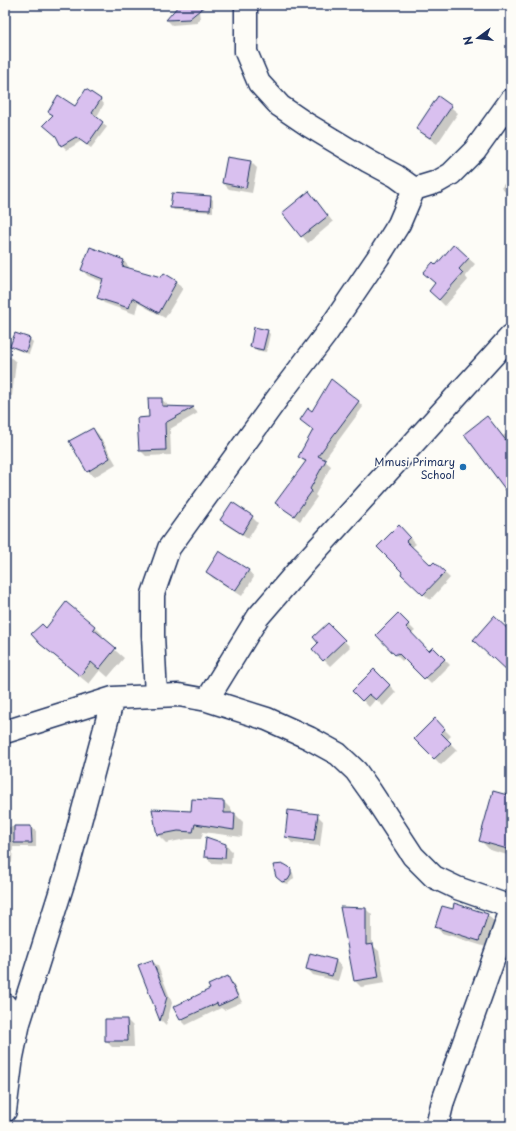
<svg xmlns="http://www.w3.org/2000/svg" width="516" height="1131" viewBox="0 0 516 1131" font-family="'Playpen Sans',sans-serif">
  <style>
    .shadow { fill: #0003 }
    .building { fill: #d9c0ef; stroke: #1b2f5e }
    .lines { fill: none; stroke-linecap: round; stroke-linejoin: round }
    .minor-casing { stroke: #1b2f5e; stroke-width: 25 }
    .minor { stroke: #fdfcf7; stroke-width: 22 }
    .poi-dot { fill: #1f6fb2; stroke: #fdfcf7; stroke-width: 1.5 }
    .labels { text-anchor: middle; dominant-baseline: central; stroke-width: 3; stroke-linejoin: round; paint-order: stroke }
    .poi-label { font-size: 11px; fill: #1b2f5e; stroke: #fdfcf7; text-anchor: end }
  </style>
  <rect width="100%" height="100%" fill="#fdfcf7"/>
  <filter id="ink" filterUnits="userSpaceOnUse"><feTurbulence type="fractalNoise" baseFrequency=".025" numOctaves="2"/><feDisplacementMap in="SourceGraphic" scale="8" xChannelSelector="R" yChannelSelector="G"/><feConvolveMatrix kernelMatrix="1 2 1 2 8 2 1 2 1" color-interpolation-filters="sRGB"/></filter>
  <g filter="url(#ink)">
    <path class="shadow" d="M182 5H193L199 11 200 19 197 23 172 25 167 20Z
      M439 98 458 113 437 144 424 135 418 129Z
      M100 99 104 104 96 118 107 127 91 148 81 141 67 150 62 145 53 116 50 112 76 107Z
      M511 145V158L505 152Z
      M251 162 257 168 252 193 229 189 223 183Z
      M511 175V197L501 188Z
      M309 192 333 222 308 243 283 213Z
      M210 197 213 200V212L174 210 171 207Z
      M468 258 475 264 465 276 468 280 445 306 436 297V266Z
      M124 261 129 267 128 269 162 279 164 275 177 282 183 288 165 318 138 303 135 314 104 303 98 297 103 282 88 276 82 270Z
      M267 331 270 334 266 352 254 350 251 347Z
      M30 339 33 342 29 354 15 349 12 346Z
      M5 356H9L16 362 12 396 5 395Z
      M161 399 167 404V407L193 408 198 413 170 429 171 455 146 456 140 450 150 418Z
      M358 401 363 407 324 460 331 466 315 495 317 497 300 521 277 503 306 463 300 457 314 430 301 420 313 413Z
      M487 418 503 436 511 430V496Z
      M93 429 99 435 116 464 94 477 88 471Z
      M252 517 258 523 248 539 228 526 222 520Z
      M399 527 416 544 411 548 431 567 434 563 450 578 430 600 403 574Z
      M248 570 254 577 242 596 213 578 207 572Z
      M67 603 95 627 103 635 101 638 124 658 108 677 100 670 89 684 50 652 33 634 46 629Z
      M398 614 415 631 411 634 429 652 433 648 450 665 431 684 405 658 402 661 377 635Z
      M328 624 350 647 330 666 313 649 320 643Z
      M374 670 396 692 383 706 376 699 369 707 354 691Z
      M435 720 451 736 447 740 457 750 441 765 416 739Z
      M511 797V856L490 850 481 841Z
      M224 802 232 810V814H235L243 822 242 837 203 832 201 839H186L166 843 158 835 192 812Z
      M317 815 323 821 320 846 292 843 286 836Z
      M5 827H31L36 831V847H13L12 863 5 862Z
      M226 845 232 851 231 864 212 863 205 856Z
      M289 868 293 873 294 878 288 884 283 883 276 877Z
      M366 909 372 915V945L379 951 385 983 361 987 355 981Z
      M453 910 487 915 494 921 486 947 442 933 436 927Z
      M152 961 158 966 172 1003 166 1025 161 1020 140 965Z
      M336 961 342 967 338 981 313 975 307 968Z
      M227 977 232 982 242 1002 224 1010 221 1008 186 1025 181 1020 175 1007 211 989Z
      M127 1020 133 1026 134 1047H112L106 1041Z"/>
    <path class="building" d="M179 5H206L189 19 166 20Z
      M86 89 101 99 92 113 103 122 87 145 76 137 61 146 56 136 43 125 53 115 48 112 58 95 75 106Z
      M438 96 452 106 430 138 416 129Z
      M227 157 251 161 246 188 222 183Z
      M309 191 328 216 301 237 282 213Z
      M172 193 211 196 210 210 170 208Z
      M454 244 469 258 459 269 463 273 439 300 429 291 435 283 423 273 433 262 436 265Z
      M90 247 124 260 122 266 161 277 164 273 177 281 159 313 132 298 129 308 97 298 103 279 81 270Z
      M254 327 268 330 263 350 250 347Z
      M15 333 30 338 26 352 10 346Z
      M331 379 359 401 318 456 326 460 310 489 312 491 294 516 275 503 306 461 298 457 313 430 300 420 308 408 312 411Z
      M148 398H162V406L194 407 165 423 166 450 139 451 137 418 149 417Z
      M487 416 511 447V497L464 434Z
      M93 428 110 458 87 472 69 441Z
      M232 502 253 516 242 534 220 520Z
      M399 525 410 537 406 541 431 565 434 562 445 572 423 595 401 574 402 572 377 547Z
      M219 551 249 570 235 591 206 572Z
      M66 602 95 626 93 629 116 648 99 669 91 662 80 676 40 644 31 634 42 624 46 628Z
      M398 613 409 624 406 627 429 651 433 647 445 659 424 679 398 653 395 655 376 635Z
      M494 616 511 632V674L494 658 493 659 473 640Z
      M328 623 345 640 323 661 312 649 318 643 313 637Z
      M374 669 390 685 376 700 369 694 362 701 352 691Z
      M435 718 445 729 441 733 451 743 434 759 414 739Z
      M493 791 511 796V850L479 841Z
      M192 799 224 801V813H235L234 830 195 824 193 832 178 831 157 835 152 809 191 811Z
      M288 810 318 814 314 841 285 837Z
      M14 826H31L32 843H14Z
      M206 837 226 844 225 858 204 857Z
      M284 864 289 867 291 869V875L288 880 282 882 276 877 273 865Z
      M454 903 488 914 479 941 435 927 442 906 453 909Z
      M340 907 366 908V945L373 944 379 977 354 981Z
      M310 953 336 960 332 976 306 969Z
      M152 960 167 997 160 1021 138 965Z
      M228 976 238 997 218 1006 217 1003 180 1020 173 1007 210 989 208 985Z
      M105 1019H127L128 1041H105Z"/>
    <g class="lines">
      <defs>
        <path id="minor" d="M414 189 437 182 451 174 475 150 511 100
          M156 696 153 635V594L169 548 279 396 326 334 379 256 399 224 414 189 396 176 368 161 308 125 280 106 259 83 246 52V5
          M207 700 258 617 301 567 511 336
          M5 732 113 698 133 697 179 695 207 700 267 719 309 738 338 754 356 771 371 792 413 856 434 877 457 888 511 907
          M5 1005 19 1023 11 1030
          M5 1111 12 1057 19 1023 66 874 113 698
          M437 1126 443 1101 511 910"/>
      </defs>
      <use href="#minor" class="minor-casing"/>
      <use href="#minor" class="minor"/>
    </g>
  </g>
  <circle class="poi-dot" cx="463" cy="467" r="4"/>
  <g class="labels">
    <g class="poi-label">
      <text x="455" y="461">Mmusi Primary<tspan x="455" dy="13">School</tspan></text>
    </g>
  </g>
  <rect width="516" height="1131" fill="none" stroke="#fdfcf7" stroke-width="20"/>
  <rect x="10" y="10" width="496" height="1111" fill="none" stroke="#1b2f5e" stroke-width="1.5" filter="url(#ink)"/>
  <g transform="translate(478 38) rotate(255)" stroke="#fdfcf7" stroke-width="3" paint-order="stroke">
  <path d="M0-3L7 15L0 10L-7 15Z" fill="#1b2f5e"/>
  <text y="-6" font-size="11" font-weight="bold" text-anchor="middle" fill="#1b2f5e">N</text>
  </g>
</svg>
